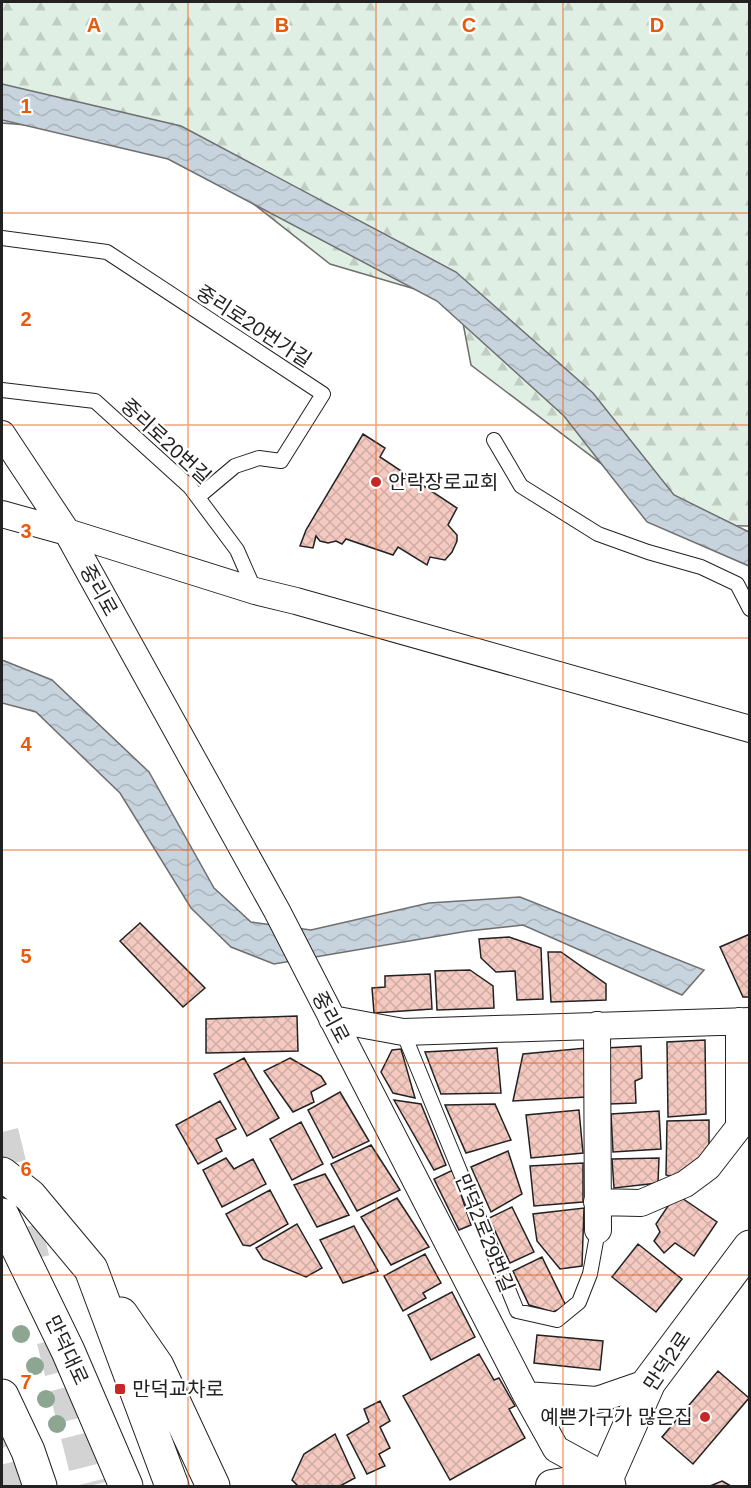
<svg xmlns="http://www.w3.org/2000/svg" width="751" height="1488" viewBox="0 0 751 1488" font-family="Arial,'Noto Sans KR',sans-serif">
  <style>
    .forest { fill: url(#forest-firs); stroke: #6f6f6f; stroke-width: 1.5 }
    .water { fill: url(#water-waves); stroke: #6f6f6f; stroke-width: 1.5 }
    .building { fill: url(#building-cross-hatch); stroke: #222; stroke-width: 1.5 }
    .lines { fill: none; stroke-linecap: round; stroke-linejoin: round }
    .trunk-tunnel { stroke: #d3d3d3; stroke-width: 33; stroke-dasharray: 33 16; stroke-linecap: butt }
    .service-casing { stroke: #222; stroke-width: 16 }
    .minor-casing { stroke: #222; stroke-width: 28 }
    .tertiary-casing { stroke: #222; stroke-width: 34 }
    .secondary-casing { stroke: #222; stroke-width: 35 }
    .primary-casing { stroke: #222; stroke-width: 35 }
    .service { stroke: #fff; stroke-width: 14 }
    .minor { stroke: #fff; stroke-width: 26 }
    .tertiary { stroke: #fff; stroke-width: 32 }
    .secondary { stroke: #fff; stroke-width: 33 }
    .primary { stroke: #fff; stroke-width: 33 }
    .tree { fill: #8da692 }
    .grid { fill: none; stroke: #e8590c; stroke-width: 1.5; stroke-opacity: 0.55 }
    .poi-dot { fill: #c62828; stroke: #fff; stroke-width: 2 }
    .labels { text-anchor: middle; dominant-baseline: central; stroke-width: 4.5; stroke-linejoin: round; paint-order: stroke }
    .street-label { font-size: 20px; fill: #222; stroke: #fff }
    .poi-label { font-size: 20px; fill: #222; stroke: #fff; text-anchor: start }
    .grid-label { font-size: 20px; text-anchor: middle; font-weight: bold; fill: #e8590c; stroke: #fff; stroke-width: 4.5; stroke-linejoin: round; paint-order: stroke }
  </style>
  <defs>
    <pattern id="forest-firs" width="22" height="20" patternUnits="userSpaceOnUse" patternTransform="scale(1.5)"><rect width="22" height="20" fill="#e0efe3"/><path d="M5 1l3.5 6h-7zM16 11l3.5 6h-7z" fill="#c0cdc2"/></pattern>
    <pattern id="water-waves" width="16" height="10" patternUnits="userSpaceOnUse" patternTransform="scale(1.5)"><rect width="16" height="10" fill="#c7d3dd"/><path d="M0 5q4-4 8 0t8 0" fill="none" stroke="#abb5bd"/></pattern>
    <pattern id="building-cross-hatch" width="8" height="8" patternUnits="userSpaceOnUse" patternTransform="scale(1.5)"><rect width="8" height="8" fill="#f3c9c0"/><path d="M0 0l8 8M0 8l8-8" fill="none" stroke="#d0aca5"/></pattern>
  </defs>
  <rect width="100%" height="100%" fill="#fff"/>
  <path class="forest" d="M2 2H749V526L682 525 471 365 459 302 330 264 167 136 2 123Z"/>
  <path class="water" d="M2 84 181 126 456 272 593 393 674 495 749 532V566L647 522 564 416 437 301 168 159 2 120Z
    M2 660 52 680 149 772 214 888 251 922 311 930 429 903 520 897 704 970 682 995 523 925 468 931 274 964 231 947 191 908 120 793 36 712 2 703Z"/>
  <path class="building" d="M363 434 385 448 380 457 457 508 448 525 457 535V541L452 552 445 560 430 557 427 565 398 547 393 555 346 539 342 544 336 541 328 543 320 541 316 536 313 548 300 546 306 530Z
    M140 923 205 988 183 1007 120 941Z
    M750 934V997H743L720 947Z
    M509 937 541 948 543 999 517 1000 515 971 496 972 481 958 479 939Z
    M548 952H561L606 984V1000L551 1002Z
    M470 970 493 986 494 1008 437 1010 435 971Z
    M430 974 432 1009 374 1013 372 988 385 987V976Z
    M297 1016 298 1051 206 1053V1019Z
    M705 1040 706 1114 668 1117 667 1042Z
    M641 1046 642 1078 635 1081 636 1103 609 1104 606 1048Z
    M497 1048 501 1093 441 1094 425 1052Z
    M586 1048 587 1097 513 1101 523 1054Z
    M401 1049 415 1098 393 1093 381 1072 392 1050Z
    M244 1058 279 1118 247 1136 214 1074Z
    M290 1058 321 1076 326 1084 311 1092 314 1102 293 1112 264 1071Z
    M340 1092 369 1141 333 1158 308 1110Z
    M394 1100 421 1104 446 1165 434 1170Z
    M220 1101 236 1129 216 1139 222 1151 198 1164 176 1125Z
    M495 1104 511 1140 466 1153 445 1105Z
    M579 1110 583 1153 531 1158 526 1115Z
    M659 1111 661 1149 613 1152 611 1114Z
    M709 1120V1154L678 1178 666 1175 667 1121Z
    M301 1122 323 1164 292 1180 270 1139Z
    M371 1145 400 1190 357 1211 331 1164Z
    M508 1151 522 1194 491 1212 471 1167Z
    M226 1158 234 1169 253 1159 266 1184 222 1207 203 1170Z
    M659 1158 658 1183 614 1188 612 1159Z
    M583 1163V1202L534 1206 530 1166Z
    M453 1170 471 1225 459 1230 434 1179Z
    M325 1174 349 1215 317 1227 294 1185Z
    M270 1190 288 1224 250 1246 243 1245 226 1214Z
    M676 1194 717 1222 694 1256 675 1243 664 1253 654 1241 660 1232 656 1224Z
    M397 1198 429 1247 391 1265 361 1217Z
    M512 1207 534 1252 510 1263 489 1218Z
    M584 1208 582 1266 560 1269 537 1241 533 1214Z
    M297 1224 322 1268 306 1277 263 1259 256 1248Z
    M354 1226 378 1271 343 1283 320 1240Z
    M638 1244 682 1279 656 1312 612 1277Z
    M425 1254 441 1283 423 1293 426 1298 403 1311 384 1276Z
    M542 1257 566 1306 553 1312 529 1305 513 1271Z
    M452 1292 475 1337 431 1360 408 1315Z
    M537 1335 603 1341 600 1370 534 1363Z
    M479 1354 494 1380 499 1378 515 1406 509 1409 525 1438 450 1480 403 1396Z
    M718 1371 749 1398 693 1464 662 1437Z
    M380 1401 390 1421 380 1427 390 1448 379 1454 385 1466 367 1474 347 1435 369 1422 364 1409Z
    M335 1434 355 1478 340 1486H298L292 1480 304 1454Z
    M722 1481 731 1486H710Z"/>
  <g class="lines">
    <path class="trunk-tunnel" d="M2 1132 35 1267
      M53 1340 90 1486
      M2 1414 20 1486"/>
    <defs>
      <path id="service" d="M2 238 107 252 323 394 281 461 259 458 235 466 198 497
        M2 390 95 401 190 487 237 550 255 591
        M494 440 521 486 598 534 648 552 701 567 737 584 750 609
        M403 1032 517 1311 557 1320 579 1302 590 1274 598 1230"/>
      <path id="minor" d="M2 434 67 532 255 591 296 601 750 729
        M2 514 67 532 277 911 526 1395 556 1449 607 1477
        M332 1019 403 1032 750 1021
        M597 1025 598 1230
        M597 1202 641 1203 685 1184 708 1167 739 1127V1021
        M526 1395 597 1400 649 1382"/>
      <path id="tertiary" d="M552 1486 607 1477"/>
      <path id="secondary" d="M609 1486 607 1477 649 1382 750 1247"/>
      <path id="primary" d="M2 1174 30 1196 91 1269 172 1486
        M2 1215 68 1351 126 1486
        M121 1314 157 1366 213 1486
        M2 1396 28 1451 40 1486"/>
    </defs>
    <use href="#service" class="service-casing"/>
    <use href="#minor" class="minor-casing"/>
    <use href="#tertiary" class="tertiary-casing"/>
    <use href="#secondary" class="secondary-casing"/>
    <use href="#primary" class="primary-casing"/>
    <use href="#service" class="service"/>
    <use href="#minor" class="minor"/>
    <use href="#tertiary" class="tertiary"/>
    <use href="#secondary" class="secondary"/>
    <use href="#primary" class="primary"/>
  </g>
  <g class="tree">
    <circle cx="21" cy="1334" r="9"/>
    <circle cx="35" cy="1366" r="9"/>
    <circle cx="46" cy="1399" r="9"/>
    <circle cx="57" cy="1424" r="9"/>
  </g>
  <path class="grid" d="M188 2V1486M376 2V1486M563 2V1486M2 213H750M2 425H750M2 638H750M2 850H750M2 1063H750M2 1275H750"/>
  <g class="poi-dot">
    <circle cx="376" cy="482" r="6"/>
    <rect x="114" y="1383" width="12" height="12" rx="3"/>
    <circle cx="705" cy="1417" r="6"/>
  </g>
  <g class="labels">
    <g class="street-label">
      <text transform="translate(254 326) rotate(33)">중리로20번가길</text>
      <text transform="translate(166 441) rotate(43)">중리로20번길</text>
      <text transform="translate(99 590) rotate(61)">중리로</text>
      <text transform="translate(331 1017) rotate(62)">중리로</text>
      <text transform="translate(485 1233) rotate(68)">만덕2로29번길</text>
      <text transform="translate(67 1350) rotate(65)">만덕대로</text>
      <text transform="translate(667 1361) rotate(-56)">만덕2로</text>
    </g>
    <g class="poi-label">
      <text x="388" y="482">안락장로교회</text>
      <text x="132" y="1389">만덕교차로</text>
      <text x="693" y="1417" text-anchor="end">예쁜가구가 많은집</text>
    </g>
  </g>
  <g class="grid-label">
    <text x="94" y="32">A</text>
    <text x="282" y="32">B</text>
    <text x="469" y="32">C</text>
    <text x="657" y="32">D</text>
    <text x="26" y="113">1</text>
    <text x="26" y="326">2</text>
    <text x="26" y="538">3</text>
    <text x="26" y="751">4</text>
    <text x="26" y="963">5</text>
    <text x="26" y="1176">6</text>
    <text x="26" y="1389">7</text>
  </g>
  <rect width="751" height="1488" fill="none" stroke="#222222" stroke-width="6"/>
</svg>
